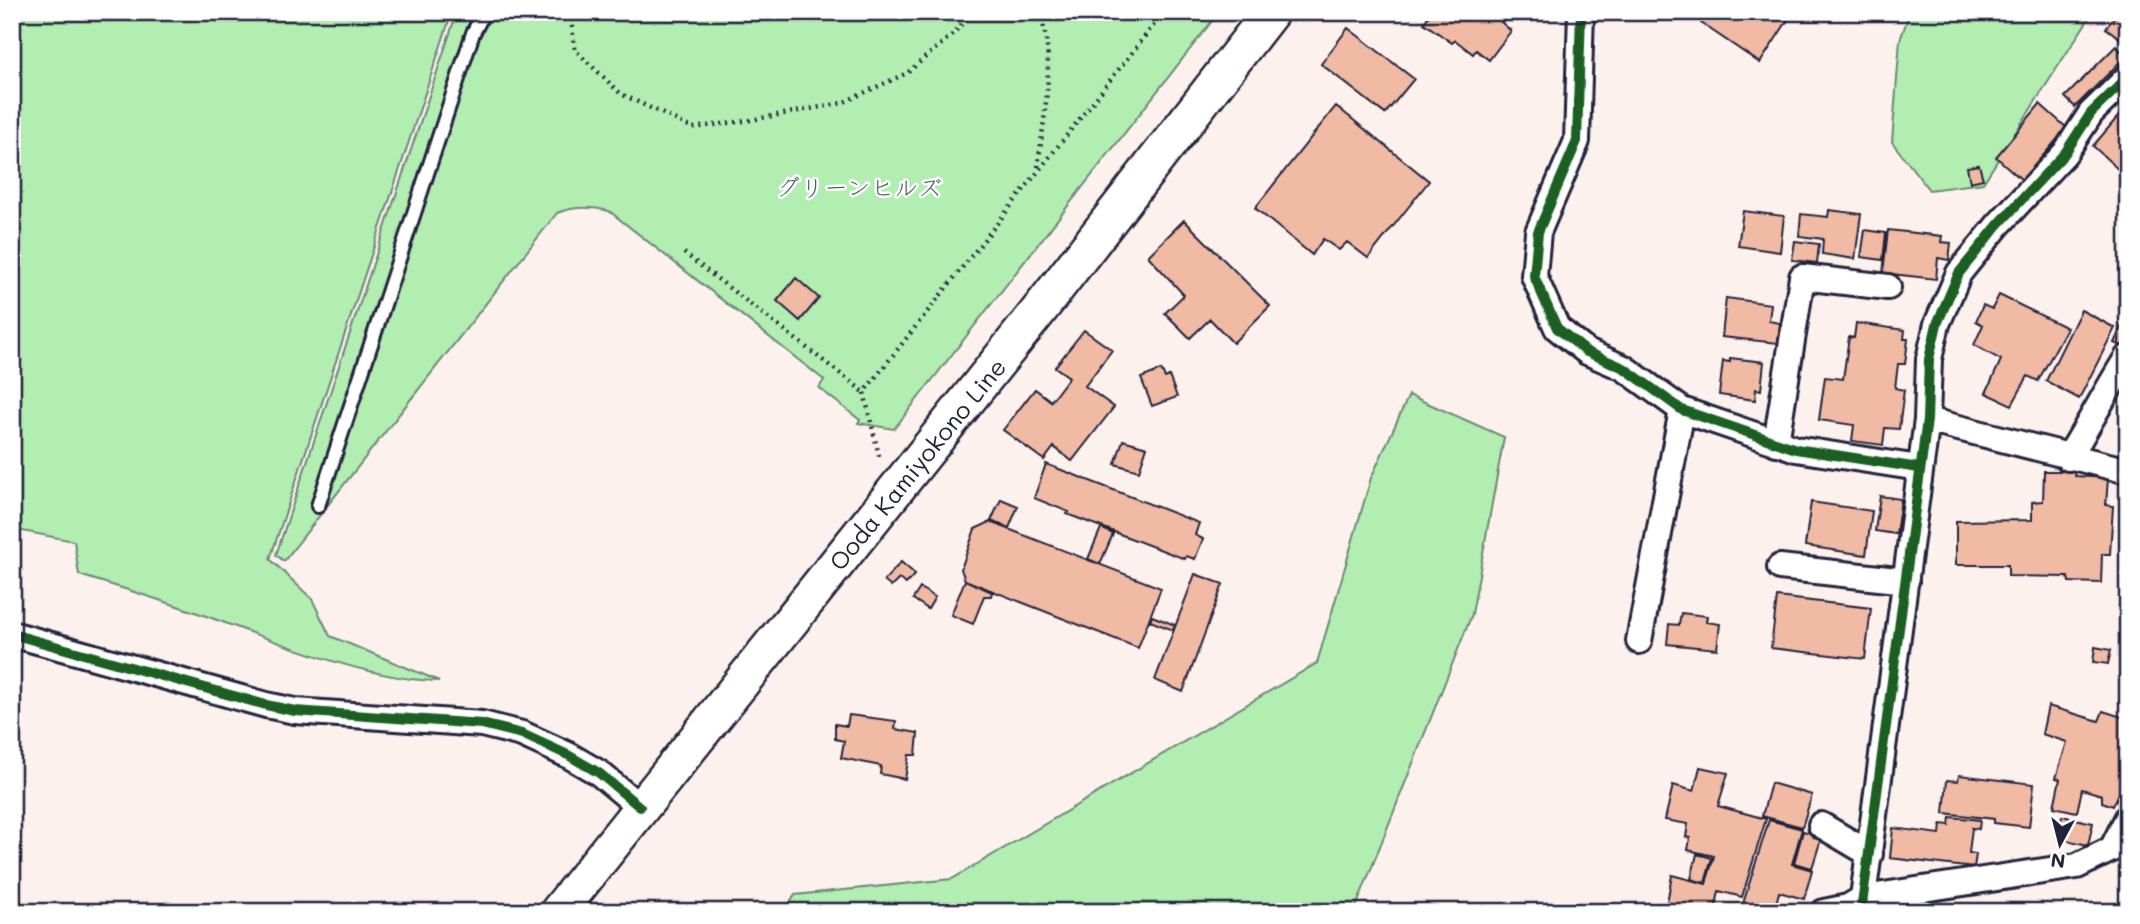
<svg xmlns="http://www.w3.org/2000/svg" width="2140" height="924" viewBox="0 0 2140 924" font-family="Mali,'Klee One',sans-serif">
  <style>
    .green { fill: #b2edb2; stroke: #6a8876; stroke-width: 2 }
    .building { fill: #f1baa5; stroke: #22223b; stroke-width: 2 }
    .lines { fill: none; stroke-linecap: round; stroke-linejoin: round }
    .service-casing { stroke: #22223b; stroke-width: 18 }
    .minor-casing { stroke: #22223b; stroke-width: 30 }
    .secondary-casing { stroke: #22223b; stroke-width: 40 }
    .path { stroke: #22223b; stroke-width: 4.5; stroke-dasharray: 2 5; stroke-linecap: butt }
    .service { stroke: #fff; stroke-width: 12 }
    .minor { stroke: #fff; stroke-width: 24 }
    .secondary { stroke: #fff; stroke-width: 35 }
    .cycleway-casing { stroke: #fff; stroke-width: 15 }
    .cycleway { stroke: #1b5e20; stroke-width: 10 }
    .labels { text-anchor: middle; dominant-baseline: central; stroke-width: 5; stroke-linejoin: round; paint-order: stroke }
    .park-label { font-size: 24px; fill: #4d5f5f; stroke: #fff }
    .street-label { font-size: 24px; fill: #22223b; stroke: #fff }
  </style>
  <rect width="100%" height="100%" fill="#fcf1ed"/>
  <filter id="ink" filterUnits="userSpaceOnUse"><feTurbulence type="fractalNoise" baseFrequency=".0143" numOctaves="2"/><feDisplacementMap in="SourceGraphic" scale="14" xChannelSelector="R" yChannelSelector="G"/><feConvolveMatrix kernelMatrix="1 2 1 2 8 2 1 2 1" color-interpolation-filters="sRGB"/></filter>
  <g filter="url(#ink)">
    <path class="green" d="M12 12H452L270 559 312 599 330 636 439 681C369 680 283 644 217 620 172 603 125 589 79 575L74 541 12 529Z
      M457 12H1219L894 429 858 423 860 420 819 388 824 380 609 211C590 206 574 206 557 213L284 561 276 555Z
      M1910 12H2093L1983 183 1929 190 1892 142 1900 40Z
      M1409 395 1504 437 1472 614 1354 912H784L795 895 952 879 1317 663 1371 478Z"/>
    <path class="building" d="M1422 12H1499L1505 17 1501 22 1511 31 1489 60 1476 50 1473 54 1455 40 1452 43 1424 23 1428 17Z
      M1708 12H1793L1760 63 1701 23Z
      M2118 12H2128V44L2106 28Z
      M1348 28 1414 79 1385 114 1321 64Z
      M2116 46 2126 56 2075 107 2065 97Z
      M2040 104 2067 128 2022 180 1996 157Z
      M2128 105V170L2123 174 2093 146Z
      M1336 106 1429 181 1368 258 1347 242 1339 250 1323 239 1312 255 1255 208Z
      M1979 165 1983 179 1970 182 1967 167Z
      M1829 210 1861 214 1855 259 1822 254 1823 239 1799 236 1801 214 1828 217Z
      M1743 211 1784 216 1780 252 1738 246Z
      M1184 220 1270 306 1233 343 1210 319 1190 338 1165 313 1184 295 1148 256Z
      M1865 230 1886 233 1883 260 1861 257Z
      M1888 230 1942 236 1941 242 1951 243 1949 260 1938 258 1936 279 1883 273Z
      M1795 241 1819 244 1817 263 1792 260Z
      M796 278 819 298 800 321 777 301Z
      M1999 295 2067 328 2038 381 2028 376 2012 405 1986 393 2001 360 1974 345 1983 325 1976 321 1983 305 1992 309Z
      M1726 298 1771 304 1769 321 1780 323 1778 343 1722 337Z
      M2081 310 2115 328 2079 399 2046 381Z
      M2126 316 2128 317V349L2114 343Z
      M1856 323 1905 330 1904 339H1908L1905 364H1898L1895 388 1904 390 1899 429 1885 428 1883 445 1852 441 1854 425 1819 420 1825 377 1843 379 1849 337 1854 338Z
      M1084 330 1112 350 1085 386 1114 407 1072 461 1054 447 1044 460 1003 430 1035 389 1051 401 1069 377 1055 367Z
      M1730 358 1764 362 1761 390 1756 389 1755 400 1719 395 1723 361 1730 362Z
      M1161 370 1165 378 1169 376 1177 397 1152 406 1141 378Z
      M1123 440 1147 447 1139 471 1115 464Z
      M1046 464 1199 523 1195 535 1203 539 1195 559 1186 556 1185 559 1067 514 1069 512 1034 498Z
      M2044 471H2074L2075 476 2108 478 2106 505 2113 506 2110 554H2102L2101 583 2069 582 2068 577 2008 576V565H1956V521L2032 520V502L2043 501Z
      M1880 496 1901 499 1896 534 1875 531Z
      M1001 499 1018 506 1009 528 991 521Z
      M1811 502 1872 511 1866 555 1805 546Z
      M990 522 1161 588 1138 648 965 580 961 569 975 529Z
      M1101 528 1113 534 1100 564 1088 559Z
      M901 562 915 574 906 584 899 579 891 587 884 581Z
      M1195 574 1223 584 1183 692 1155 680Z
      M965 580 992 592 991 596H984L973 624 951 615Z
      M920 588 935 597 928 609 913 599Z
      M1777 597 1871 608 1865 659 1771 648Z
      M1681 613 1707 616 1706 622 1720 624 1717 649 1667 644 1669 624 1679 625Z
      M1152 616 1175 625 1173 630 1150 621Z
      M2095 647 2111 650 2108 664 2093 662Z
      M2048 706 2099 721 2103 711 2128 719V775L2113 806 2102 802V795L2082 789 2077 812 2054 807 2060 779 2056 778 2067 742 2042 734Z
      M849 715 896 721 895 729 918 733 916 755H909L905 779 880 774 881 766 841 758 844 741 835 739V724L847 726Z
      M1700 767 1728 773 1718 806 1766 819 1742 897 1719 891 1715 911 1708 909 1707 912H1680L1666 908 1672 875 1706 884 1714 856 1688 850 1690 838 1686 837 1688 824 1665 820 1673 785 1694 791Z
      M1959 775 2034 784 2029 827 1994 823V819L1944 813 1947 780 1958 781Z
      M1771 783 1812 795 1802 827 1762 816Z
      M2062 816 2093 823 2088 845 2057 838Z
      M1950 817 1980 820 1979 829 1972 828 1969 853 1976 854 1974 868 1890 858 1893 828 1940 834 1941 824 1949 825Z
      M1769 820 1802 829 1792 864 1812 870 1804 899 1779 892 1774 912H1760L1742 907Z
      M1803 831 1822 836 1812 868 1794 863Z
      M1697 854 1712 858 1705 883 1691 879Z"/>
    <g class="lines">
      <defs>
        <path id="service" d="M318 506 473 33 484 12"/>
        <path id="minor" d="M1581 12 1577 141 1538 232 1534 276 1557 328 1587 352 1624 368 1682 410 1796 449 1919 468
          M1927 420 2128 471
          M1776 443 1802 277 1888 287
          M2068 458C2089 425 2106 391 2127 358
          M1780 567 1906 581
          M12 634 266 705 295 711 482 724 522 734 568 755 599 773 640 807
          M1639 641 1682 410
          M1821 825 1870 854
          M1824 912 1848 907 1863 898 2077 866 2112 849 2128 817
          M1861 912 1927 420 1929 359 1937 324 1959 273 1998 225 2065 153 2091 113 2128 77"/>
        <path id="secondary" d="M558 912 1037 313 1271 12"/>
      </defs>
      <use href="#service" class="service-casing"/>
      <use href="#minor" class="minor-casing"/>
      <use href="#secondary" class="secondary-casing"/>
      <path class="path" d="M570 12 575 50 621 94 693 128 751 120 842 103 907 73 953 34 972 12
        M1038 167C1043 120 1057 56 1039 12
        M684 253 864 392
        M879 456 864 392 1164 12"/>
      <use href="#service" class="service"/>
      <use href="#minor" class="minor"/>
      <use href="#secondary" class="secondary"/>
      <defs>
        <path id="cycleway" d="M1581 12 1577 141 1538 232 1534 276 1557 328 1587 352 1624 368 1682 410 1796 449 1919 468
          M12 634 266 705 295 711 482 724 522 734 568 755 599 773 640 807
          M1861 912 1927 420 1929 359 1937 324 1959 273 1998 225 2065 153 2091 113 2128 77"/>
      </defs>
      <use href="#cycleway" class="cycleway-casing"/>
      <use href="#cycleway" class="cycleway"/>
    </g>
  </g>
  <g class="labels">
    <g class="park-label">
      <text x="859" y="186">グリーンヒルズ</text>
    </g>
    <g class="street-label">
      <text transform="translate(917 464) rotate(-51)">Ooda Kamiyokono Line</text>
    </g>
  </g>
  <rect width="2140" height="924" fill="none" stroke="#fff" stroke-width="42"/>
  <rect x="21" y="21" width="2098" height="882" fill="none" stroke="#22223b" stroke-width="2.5" filter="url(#ink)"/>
  <g transform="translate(2060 844) rotate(187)" stroke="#ffffff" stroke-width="5" paint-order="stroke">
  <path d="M0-5L12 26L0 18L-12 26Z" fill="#22223b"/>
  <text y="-10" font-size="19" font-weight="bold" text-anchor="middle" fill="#22223b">N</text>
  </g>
</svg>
